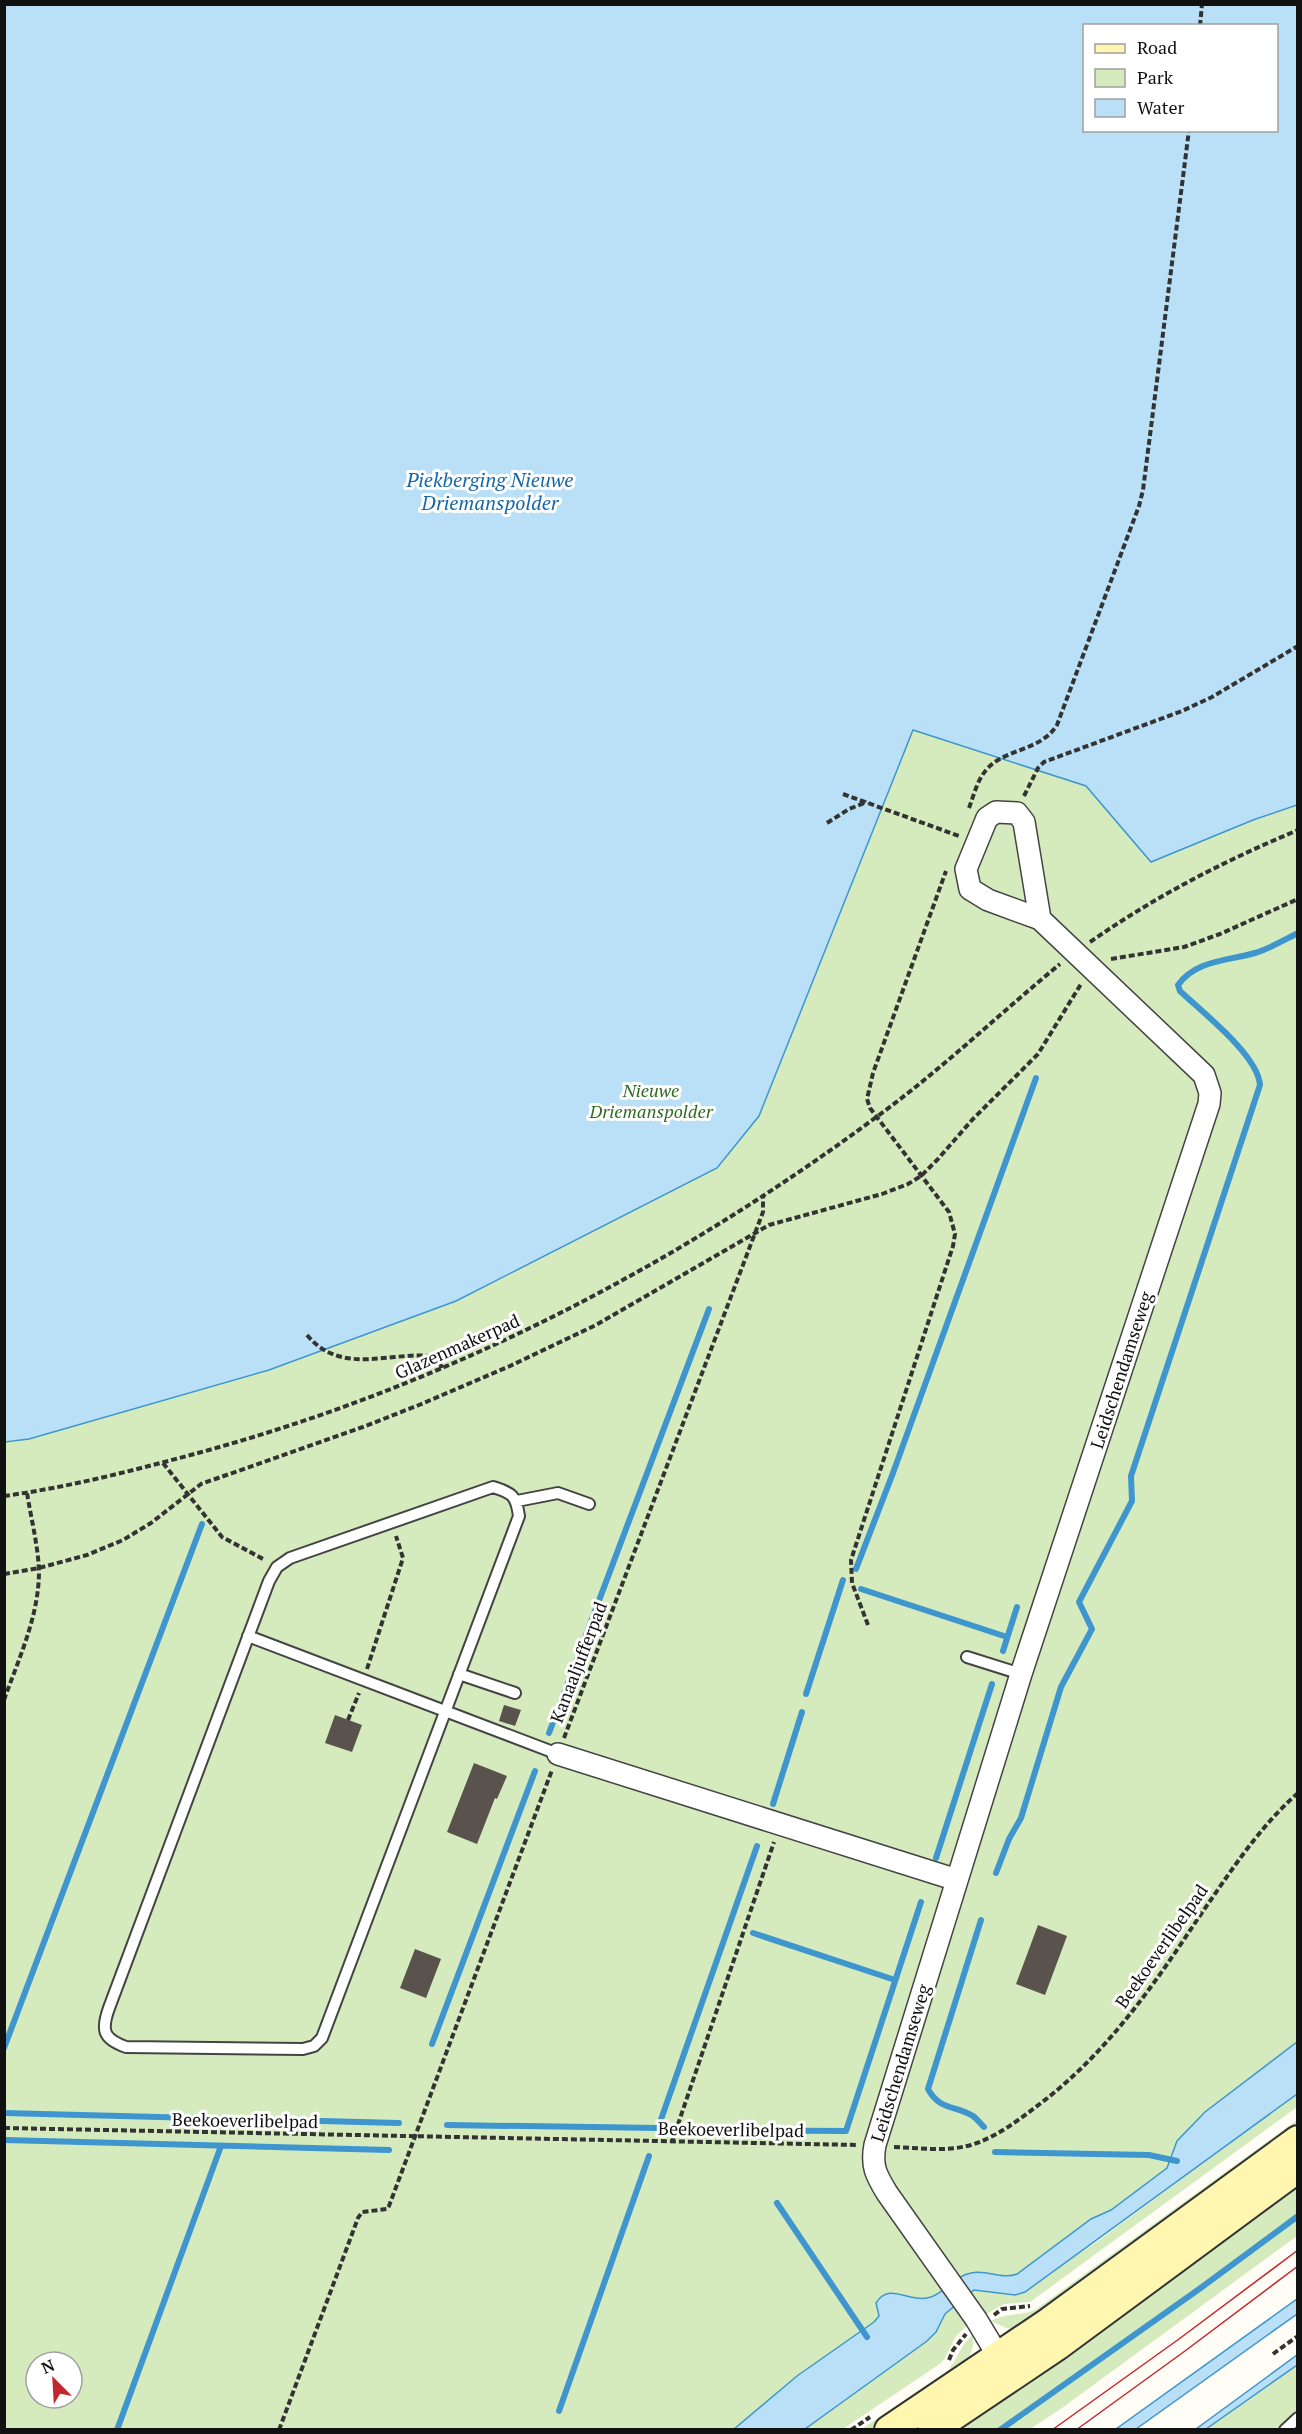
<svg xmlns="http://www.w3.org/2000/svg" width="1302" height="2434" viewBox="0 0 1302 2434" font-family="'PT Serif',serif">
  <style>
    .green { fill: #d5ebbd; fill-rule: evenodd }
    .water { fill: #b9e0f7; stroke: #3f96cf; stroke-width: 1.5; fill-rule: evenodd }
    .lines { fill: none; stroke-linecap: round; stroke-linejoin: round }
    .stream { stroke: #3f96cf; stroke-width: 6 }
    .building { fill: #5a524d }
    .lane-casing { stroke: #444; stroke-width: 14 }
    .street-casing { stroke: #444; stroke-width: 24 }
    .secondary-casing { stroke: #333; stroke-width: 32 }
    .path { stroke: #333; stroke-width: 4; stroke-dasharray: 6 3; stroke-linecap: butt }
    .lane { stroke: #fff; stroke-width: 10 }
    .street { stroke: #fff; stroke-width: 21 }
    .secondary { stroke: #fff6b0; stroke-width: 28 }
    .tram { stroke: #c4262e; stroke-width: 1.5 }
    .labels { text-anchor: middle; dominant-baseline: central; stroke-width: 6; stroke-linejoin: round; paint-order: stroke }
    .park-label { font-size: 18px; font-style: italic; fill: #2f6b1f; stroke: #fff }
    .street-label { font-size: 18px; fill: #111; stroke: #fff }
    .water-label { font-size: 20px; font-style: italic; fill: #1768a6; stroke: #fff }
  </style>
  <rect width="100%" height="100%" fill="#fffdf5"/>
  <path class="green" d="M5 5H1297V2071L1083 2252 1297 2094V2107L1030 2302 1004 2304 968 2325 956 2336 945 2358 941 2363 843 2429H805L839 2404 797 2430 5 2429ZM1084 26H1276V130H1084ZM36 2362H72V2398H36Z
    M1297 2120V2133L1017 2329 1006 2328 991 2321C1006 2313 1020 2316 1035 2310Z
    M1297 2174V2236L1062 2408 1030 2429 946 2430Z
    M973 2335V2346L966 2369 880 2429 860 2430 946 2372C958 2361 959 2345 973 2335Z
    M1297 2365V2429H1206Z"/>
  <path class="water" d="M5 4 1297 5V805L1253 820 1151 862 1086 786 913 730 759 1116 717 1168 456 1301 269 1370 29 1439 5 1442ZM1084 26H1276V130H1084Z
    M1297 2042V2094L1025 2292 1015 2295 974 2290 945 2314 936 2332 927 2341 805 2429 733 2430 797 2376 874 2322 879 2316 876 2303C889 2282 908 2302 927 2298 944 2295 953 2276 971 2273 987 2269 1001 2280 1017 2274L1091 2219 1111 2210 1167 2168 1177 2141 1205 2112Z
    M1297 2299V2314L1136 2429H1116Z
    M1297 2355V2365L1206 2429H1196Z"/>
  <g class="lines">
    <path class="stream" d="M856 1569 893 1473 1036 1078
      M861 1589 1007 1637
      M1003 1651 1017 1607
      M806 1694 843 1580
      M549 1733 709 1309
      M773 1804 802 1712
      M936 1858 992 1684
      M996 1873 1009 1839 1021 1818 1061 1687 1092 1629 1079 1602 1132 1501 1131 1476 1260 1085C1258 1055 1202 1012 1180 991L1178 985C1196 960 1227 961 1255 953 1269 949 1284 940 1298 933
      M981 1920 928 2089C940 2111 956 2105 973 2116 977 2119 981 2124 984 2127
      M753 1933 895 1980
      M432 2044 535 1771
      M4 2048 202 1524
      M4 2113 399 2123
      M447 2125 658 2128 757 1846
      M699 2130 846 2131 921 1902
      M4 2140 389 2150
      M995 2152 1149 2155 1177 2161
      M777 2203 867 2337
      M559 2411 649 2156
      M117 2430 221 2146
      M1000 2430 1202 2287 1298 2216"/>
  </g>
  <path class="building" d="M504 1705 521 1710 515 1726 499 1721Z
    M335 1715 362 1725 352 1752 325 1743Z
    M474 1763 507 1776 497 1799 495 1798 477 1844 447 1832Z
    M1038 1925 1067 1936 1045 1995 1016 1984Z
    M415 1949 441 1959 426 1998 400 1988Z"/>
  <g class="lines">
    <defs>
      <path id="lane" d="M493 1487C512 1493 516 1495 519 1516L322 2038 314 2046 303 2049 126 2047C103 2039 101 2030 109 2008L269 1581 277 1567 290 1558Z
        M517 1501 558 1493 589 1504
        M248 1636 558 1754
        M967 1657 1021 1674
        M459 1674 515 1693
        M1285 2430 1298 2418"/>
      <path id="street" d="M558 1754 957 1880
        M1006 2369 976 2319 887 2193C876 2175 871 2166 875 2145L1021 1674 1209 1104 1210 1093 1204 1075 1040 919 988 900 970 889 966 869 987 818 996 812 1017 813 1024 822 1040 919"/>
      <path id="secondary" d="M889 2430 1049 2322 1298 2140
        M932 2430 1057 2346 1298 2168"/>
    </defs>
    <use href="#lane" class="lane-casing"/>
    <use href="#street" class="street-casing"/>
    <use href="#secondary" class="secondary-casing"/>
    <path class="path" d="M1200 26 1202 4
      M843 794 959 836
      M1024 796 1038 768 1044 762 1182 711 1212 697 1298 646
      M969 808C974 795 977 780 987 769 1006 748 1041 751 1057 725L1139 506 1143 490 1189 130
      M827 823 849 809 867 802
      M1090 942C1158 895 1222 862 1298 830
      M1111 959 1184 947 1220 934 1298 899
      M307 1335C343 1378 393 1349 437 1357L442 1368
      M163 1463 222 1537 265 1560
      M4 1496C70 1487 135 1470 198 1453 444 1386 671 1269 875 1118 940 1071 998 1015 1060 964
      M4 1574 39 1568 87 1555 123 1540 151 1523 201 1484 363 1427 419 1405 510 1366 596 1325 769 1225 882 1194 908 1184 921 1176 938 1159 972 1120 1038 1054 1081 984
      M868 1625 852 1583 851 1560 953 1246 955 1234 949 1212 870 1108 867 1099 873 1073 946 871
      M367 1669 403 1558 396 1536
      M4 1700C19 1658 39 1616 39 1571 38 1545 31 1518 27 1493
      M348 1720 359 1693
      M564 1738 763 1212V1197
      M4 2128 857 2145
      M672 2142 774 1842
      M894 2147C920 2148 946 2152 971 2145 997 2137 1020 2119 1041 2103 1107 2053 1154 1985 1199 1917 1229 1874 1258 1828 1298 1793
      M994 2315 1002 2309 1030 2306
      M1273 2354 1298 2336
      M949 2360 953 2350 966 2334
      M279 2430 358 2218 362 2212 387 2209 389 2206 552 1770
      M851 2430 870 2417"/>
    <use href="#lane" class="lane"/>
    <use href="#street" class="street"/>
    <use href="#secondary" class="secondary"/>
    <path class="tram" d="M1052 2430 1179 2339 1298 2250
      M1076 2430 1185 2351 1298 2266"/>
  </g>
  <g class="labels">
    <g class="park-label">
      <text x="651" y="1090">Nieuwe<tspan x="651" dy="21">Driemanspolder</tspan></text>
    </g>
    <g class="street-label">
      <text transform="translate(457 1346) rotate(-24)">Glazenmakerpad</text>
      <text transform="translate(1121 1370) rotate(-72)">Leidschendamseweg</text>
      <text transform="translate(578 1662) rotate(-69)">Kanaaljufferpad</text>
      <text transform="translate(1161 1946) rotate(-55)">Beekoeverlibelpad</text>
      <text transform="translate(900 2063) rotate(-73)">Leidschendamseweg</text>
      <text transform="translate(245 2120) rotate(1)">Beekoeverlibelpad</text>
      <text transform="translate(731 2129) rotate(1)">Beekoeverlibelpad</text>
    </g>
    <g class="water-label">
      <text x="490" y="479">Piekberging Nieuwe<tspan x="490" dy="23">Driemanspolder</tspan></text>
    </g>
  </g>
  <rect width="1302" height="2434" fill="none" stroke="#111111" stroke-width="12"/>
  <rect x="1083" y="24" width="195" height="108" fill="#ffffff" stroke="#a0a0a0" stroke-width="1.5"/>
  <rect x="1095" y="44" width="30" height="9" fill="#fff6b0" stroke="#a0a0a0" stroke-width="1.5"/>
  <text x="1137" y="54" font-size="18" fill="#111111">Road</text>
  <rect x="1095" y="69" width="30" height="18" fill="#d5ebbd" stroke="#a0a0a0" stroke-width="1.5"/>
  <text x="1137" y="84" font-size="18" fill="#111111">Park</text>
  <rect x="1095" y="99" width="30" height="18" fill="#b9e0f7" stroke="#a0a0a0" stroke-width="1.5"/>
  <text x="1137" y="114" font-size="18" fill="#111111">Water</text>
  <g transform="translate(54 2380) rotate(336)"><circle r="28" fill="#ffffff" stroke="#a0a0a0" stroke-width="1.5"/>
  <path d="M0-4.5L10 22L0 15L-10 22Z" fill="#c4262e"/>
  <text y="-9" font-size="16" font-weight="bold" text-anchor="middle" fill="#111111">N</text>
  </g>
</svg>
